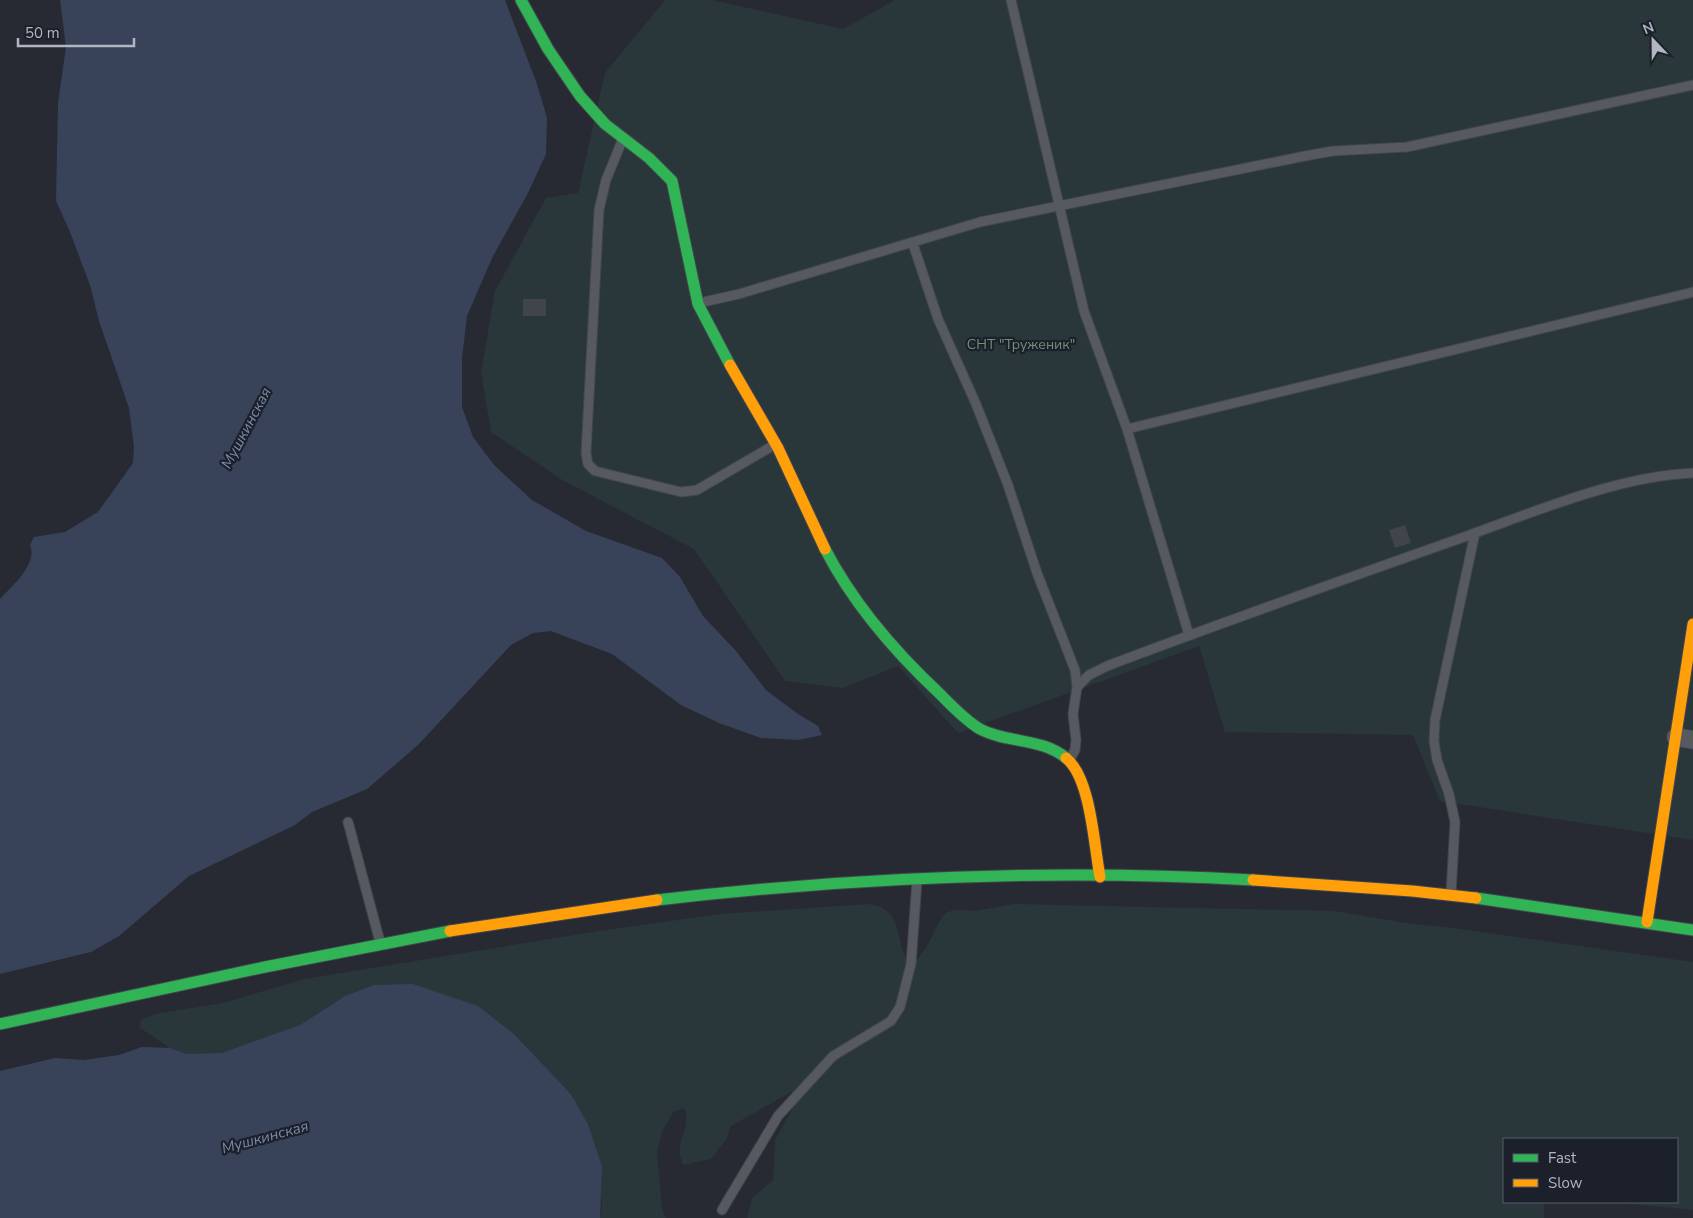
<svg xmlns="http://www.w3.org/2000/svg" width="1693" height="1218" viewBox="0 0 1693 1218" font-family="'Nunito Sans',sans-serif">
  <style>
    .green { fill: #29373a }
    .water { fill: #384359 }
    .building { fill: #41444a }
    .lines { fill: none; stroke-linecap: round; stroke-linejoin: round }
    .lane-casing { stroke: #43454b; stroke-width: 11 }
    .street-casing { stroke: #43454b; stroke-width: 19 }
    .fast-casing { stroke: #43454b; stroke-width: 13 }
    .slow-casing { stroke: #43454b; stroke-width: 13 }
    .lane { stroke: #565960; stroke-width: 9 }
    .street { stroke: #565960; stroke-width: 18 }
    .fast { stroke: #30b455; stroke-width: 11 }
    .slow { stroke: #ff9f0a; stroke-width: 11 }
    .labels { text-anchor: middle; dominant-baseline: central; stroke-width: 4.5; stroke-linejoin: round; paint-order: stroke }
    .park-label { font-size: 14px; fill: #6b9177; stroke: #1b202b }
    .water-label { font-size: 15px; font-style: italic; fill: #7c8aa8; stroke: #1b202b }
  </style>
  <rect width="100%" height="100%" fill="#272a32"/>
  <path class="green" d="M665 0H712L843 29 895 0H1693V840L1440 801 1413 735 1225 732 1199 646 958 733 898 666 843 688 785 681 694 549 564 481 491 432 481 372 495 291 546 198 578 193 605 73Z
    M869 904C908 910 892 945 911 964 930 953 937 916 948 912 956 909 967 911 975 911 988 909 1001 906 1014 904L1335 911 1412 924 1446 927 1693 962V1210L1609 1202H1677V1139H1504V1202H1547L1544 1203V1218H747L752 1198 773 1180 775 1140 796 1103 793 1091 731 1126 726 1140 711 1159 683 1165C672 1139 693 1130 684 1108L673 1112 662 1132 657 1151 662 1209 666 1218H600L602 1204 588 1124 571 1094 514 1034 442 995 413 984 345 996 300 1025 255 1043 222 1053 204 1055 187 1054 170 1048 139 1027 142 1019 160 1013 223 1003 304 979 599 931 720 914Z"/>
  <path class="water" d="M60 0H505L537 84 547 118 546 154 527 195 493 256 467 316 462 358V407L473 437 494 465 532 500 586 531 662 558 680 577 703 616 736 651 766 690 798 714 818 726 822 735 798 740 761 738 719 723 681 705 612 654 551 631 533 633 511 645 418 745 367 789 312 812 295 825 189 876 119 936 91 952 0 974V599C12 586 38 564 30 545L34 537 65 532 98 512 133 463 134 447 129 408 99 321 90 285 70 232 56 201 58 103 66 47Z
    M413 984 478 1006 514 1034 571 1094 588 1124 602 1167 600 1218H0V1071L55 1058 84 1060 119 1055 142 1047 170 1048 187 1054 222 1053 300 1025 345 996 374 985Z"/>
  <path class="building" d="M523 299H546V316H523Z
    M1405 525 1411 543 1395 548 1389 530Z"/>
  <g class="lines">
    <defs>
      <path id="lane" d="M1011 0 1084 311 1127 429 1189 635
        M622 141 606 180 599 210 586 453 588 464 595 471 681 492 697 490 774 445
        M913 244 938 319 976 404 1008 485 1037 573 1075 670 1077 687 1073 714 1076 740 1075 750 1070 759
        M699 303 739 294 980 222 1305 156 1333 151 1407 147 1693 85
        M1127 429 1693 292
        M1077 687 1089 675 1107 666C1226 621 1345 579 1464 537 1534 512 1618 476 1693 473
        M348 822 380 942
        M1451 893 1455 822 1449 794 1437 760 1434 741 1435 720 1475 533
        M722 1210 778 1116 833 1056 891 1021 900 1007 911 964 917 881"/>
      <path id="street" d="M1676 737 1693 740"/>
      <path id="fast" d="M521 0 548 49 580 96 605 124 649 158 672 181 698 304 730 365
        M825 549C854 605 894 651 940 694 952 706 965 720 980 729 1006 743 1043 738 1066 758
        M1476 898 1693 930
        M657 900C854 877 1055 869 1253 880
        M0 1024 265 967 450 931"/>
      <path id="slow" d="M730 365 778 448 825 549
        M1066 758C1091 778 1094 846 1100 877
        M1253 880 1412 891 1476 898
        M1647 922 1693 624
        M450 931 657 900"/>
    </defs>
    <use href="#lane" class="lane-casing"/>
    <use href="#street" class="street-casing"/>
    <use href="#fast" class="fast-casing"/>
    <use href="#slow" class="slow-casing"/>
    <use href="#lane" class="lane"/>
    <use href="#street" class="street"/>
    <use href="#fast" class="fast"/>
    <use href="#slow" class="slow"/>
  </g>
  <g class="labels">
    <g class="park-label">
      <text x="1021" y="344">СНТ "Труженик"</text>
    </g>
    <g class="water-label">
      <text transform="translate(246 428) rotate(-62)">Мушкинская</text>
      <text transform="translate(265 1137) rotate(-15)">Мушкинская</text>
    </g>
  </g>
  <rect x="1503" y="1138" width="175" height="65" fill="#1b202b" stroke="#575c68"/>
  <rect x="1513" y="1154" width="25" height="8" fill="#30b455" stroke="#575c68"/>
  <text x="1548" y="1163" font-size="15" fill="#b1b6c3">Fast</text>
  <rect x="1513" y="1179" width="25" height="8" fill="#ff9f0a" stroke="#575c68"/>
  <text x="1548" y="1188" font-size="15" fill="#b1b6c3">Slow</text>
  <g transform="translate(1653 40) rotate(338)" stroke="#1b202b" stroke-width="4" paint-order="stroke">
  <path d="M0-4L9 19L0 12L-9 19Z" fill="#b1b6c3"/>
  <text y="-8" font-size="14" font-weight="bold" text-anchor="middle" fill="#b1b6c3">N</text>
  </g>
  <path d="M18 38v8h116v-8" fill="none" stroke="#b1b6c3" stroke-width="2.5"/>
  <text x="25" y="38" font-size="15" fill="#b1b6c3" stroke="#1b202b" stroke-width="4" paint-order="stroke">50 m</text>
</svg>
